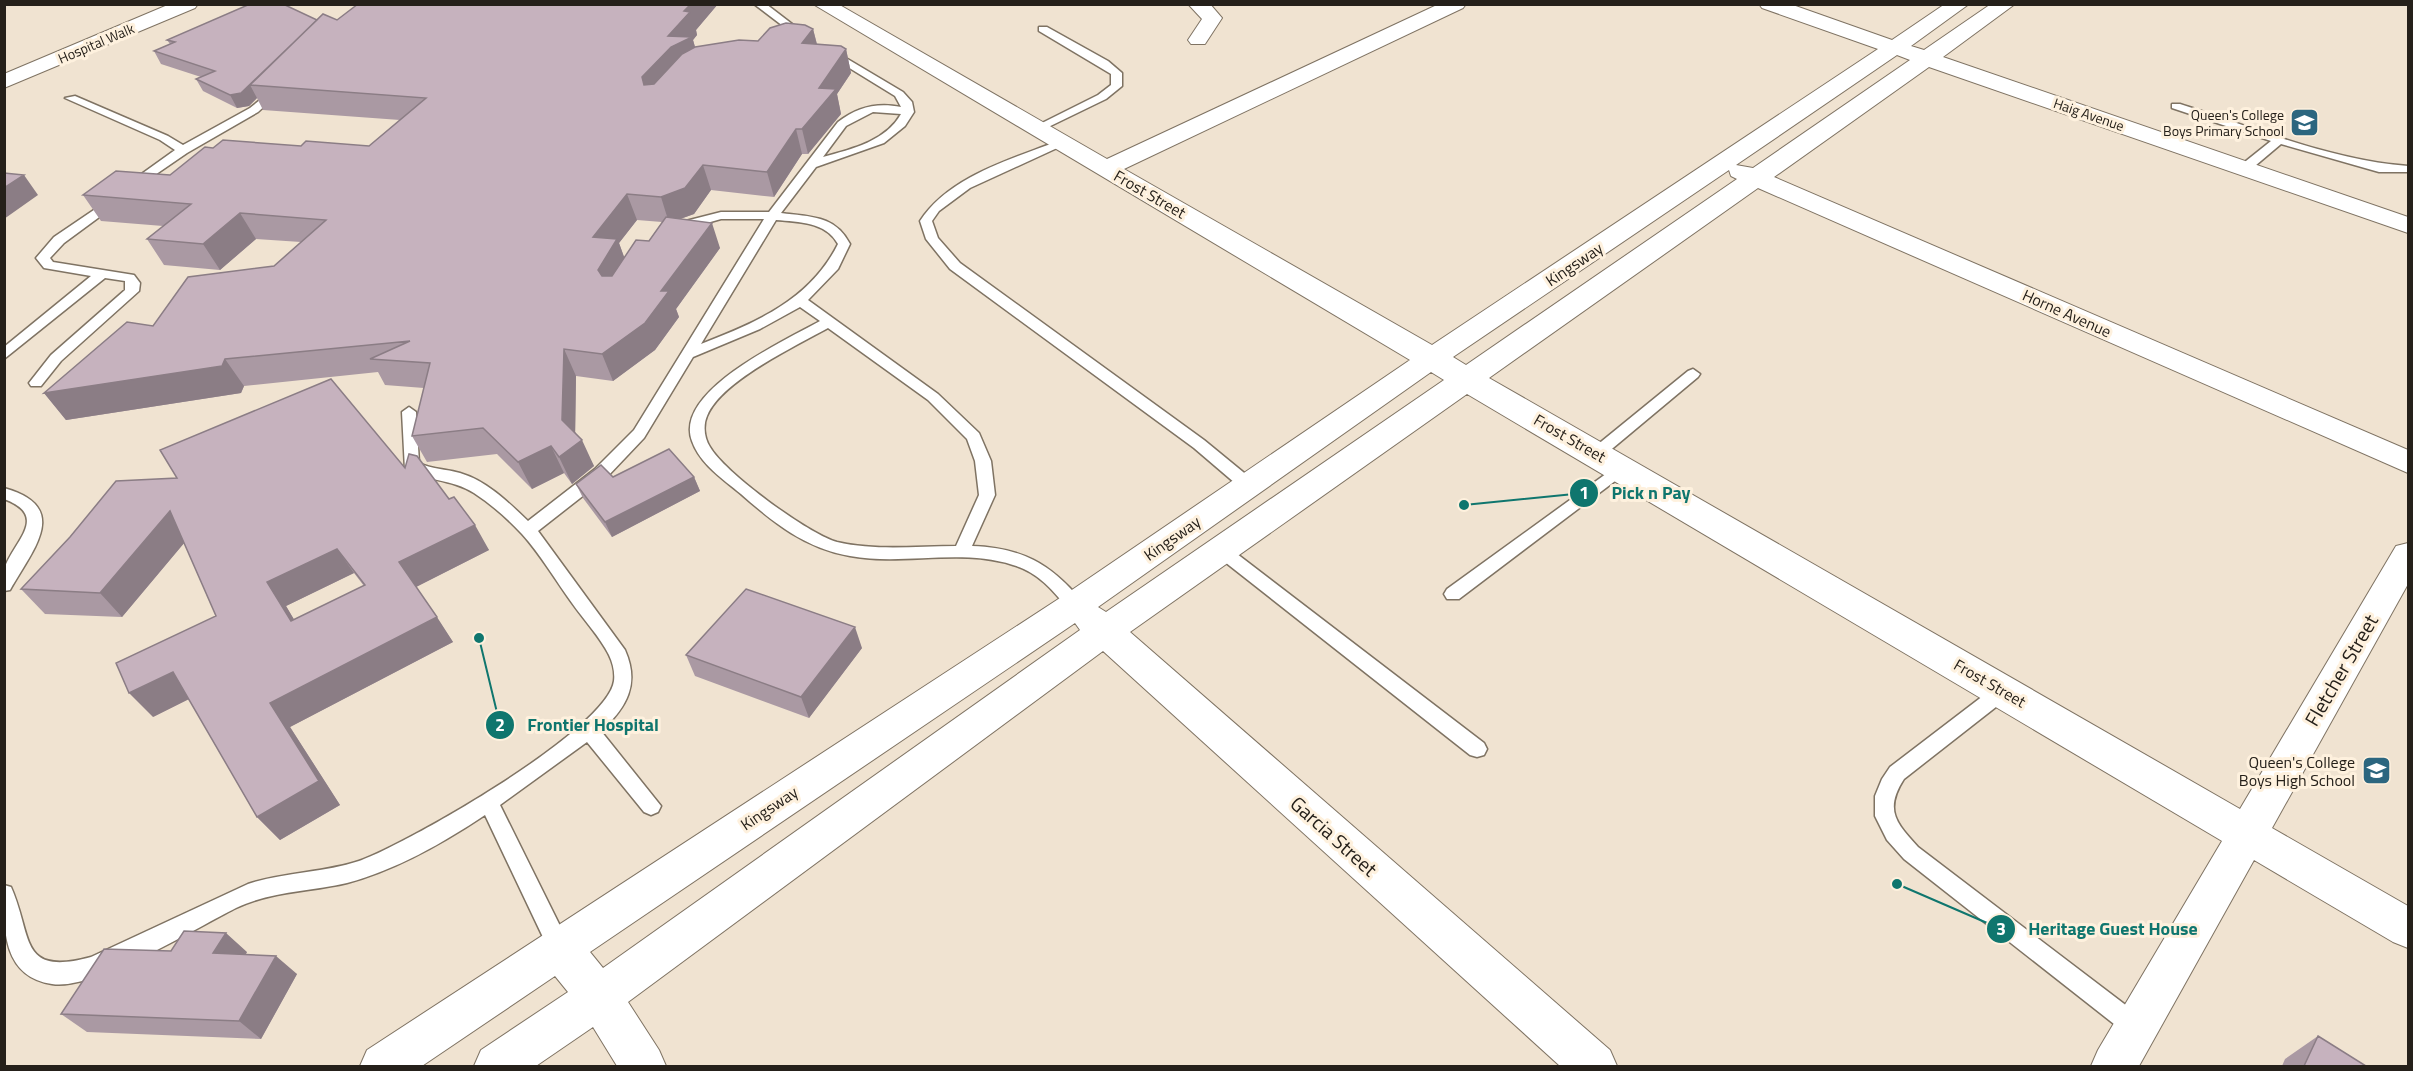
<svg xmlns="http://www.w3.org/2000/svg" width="2413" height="1071" viewBox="0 0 2413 1071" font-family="'Titillium Web',sans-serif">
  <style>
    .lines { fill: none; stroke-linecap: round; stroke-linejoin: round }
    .service-casing { stroke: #7f7363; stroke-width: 3 }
    .minor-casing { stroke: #7f7363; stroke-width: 2 }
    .service { fill: #fff; fill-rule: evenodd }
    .minor { fill: #fff; fill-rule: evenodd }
    .wall { fill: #aa99a3; fill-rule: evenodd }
    .shaded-wall { fill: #8b7d85 }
    .building { fill: #c6b2be; stroke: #8b7d85; stroke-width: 1.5; fill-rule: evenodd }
    .labels { text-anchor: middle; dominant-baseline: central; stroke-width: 6; stroke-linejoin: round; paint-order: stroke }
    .far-street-label { font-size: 14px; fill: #25201a; stroke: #fef1de }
    .far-poi-label { font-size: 14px; fill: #25201a; stroke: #fef1de; text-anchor: end }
    .street-label { font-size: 16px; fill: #25201a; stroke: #fef1de }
    .poi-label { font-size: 16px; fill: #25201a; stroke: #fef1de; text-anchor: end }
    .near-street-label { font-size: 20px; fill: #25201a; stroke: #fef1de }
    .leader { fill: none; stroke: #0f766e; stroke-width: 2 }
    .callout-dot { fill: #0f766e; stroke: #fef1de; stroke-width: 2 }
    .mark-label { font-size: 18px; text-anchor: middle; font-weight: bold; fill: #fff }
    .callout-label { font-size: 18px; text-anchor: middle; font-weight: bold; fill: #0f766e; stroke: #fef1de; stroke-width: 6; stroke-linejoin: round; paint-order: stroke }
  </style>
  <rect width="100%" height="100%" fill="#f0e3d1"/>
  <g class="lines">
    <defs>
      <path id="service" d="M754 4H766L809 37 800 39Z
        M1039 27H1047L1108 61 1122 73V86L1106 99 1038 132 1032 129 1034 127 1098 95 1111 85V74L1039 31Z
        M829 48 903 92 912 102 914 112 905 126 884 143 816 167 781 213C811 217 835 215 850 244L838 269 808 300 938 394 979 433 991 461 995 495 972 546C1022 548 1049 563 1081 600L1084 605 1081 610H1069C1053 590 1038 572 1013 565 960 548 903 566 850 556 805 548 774 523 741 494 723 479 700 464 692 441 673 391 786 340 820 321L800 307 760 329 693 357 644 438 607 477 538 531 625 650C640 684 627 707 601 731L661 806 658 812 651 815 644 812 587 742 500 805 567 940 570 947 567 954 559 957 551 954 485 815C443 843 396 870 347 883 309 892 271 891 236 908 196 928 94 991 52 984 0 976 4 924 4 885L11 887C33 936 18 977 91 957L248 884C284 872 323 873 359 861 407 844 607 730 614 681 615 673 613 663 609 655 600 637 584 620 572 603 556 581 541 555 522 534 508 519 491 504 474 493 452 479 427 481 405 470L402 412 409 407 416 412 419 463C431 469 446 469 460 473 487 481 508 502 528 521L595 469 634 430 764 219H721L675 232 670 231V225L721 212H769L838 122C857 107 877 102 901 107L895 96 825 53 824 51ZM873 112 901 114C886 141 852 149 823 157L846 126ZM776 220C799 222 826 222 838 244 810 300 757 322 701 344ZM828 328 928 400 967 439 975 461 979 495 956 546C916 546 876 551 837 542 808 534 724 472 710 447 704 438 703 425 707 416 721 381 796 346 828 328Z
        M276 87 282 90 280 92 258 112 187 153 133 190 129 189V183L175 150 160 140 65 98 75 96 168 136 183 145 250 108Z
        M2172 104H2180C2252 127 2333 161 2408 166V172H2379L2281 144 2249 171H2241V165L2271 141 2172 108Z
        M1058 141 1068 143 970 188 939 211 932 221 938 238 960 263 1204 440 1254 481 1256 485 1254 489H1242L1194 448 950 269 926 239 920 221C950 176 1010 160 1058 141Z
        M113 197 117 198V204L64 243 50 258 53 262 134 275 140 283 139 291 61 361 41 386H31L29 383 51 355 125 290V281L105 278 4 359V347L91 276 44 268 36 258 54 237Z
        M1693 369 1700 374 1698 377 1601 458H1591L1588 454 1591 450 1688 371Z
        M1621 463 1629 468 1627 472 1459 599H1447L1444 594 1447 589Z
        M4 488C72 507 33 549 10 590L4 591C4 584 3 574 5 567 14 541 50 516 4 499Z
        M1222 545 1228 547 1484 743 1487 749 1484 755 1477 757 1470 755 1216 555 1214 551Z
        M2003 684 2010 686 2012 691 2010 696 1904 779C1884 810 1896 823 1918 847L2144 1019 2147 1027 2144 1035 2136 1038 2128 1035 1904 859 1887 840 1875 816V796L1882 779 1890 767 1996 686Z"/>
      <path id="minor" d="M170 4H198L195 8 4 88V74Z
        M813 4H838L1107 159 1439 4H1466L1463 8 1124 169 1432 345 1878 49 1762 8 1759 4H1790L1892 40 1945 4H1969L1911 46 1924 50 1991 4H2015L1943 57 2408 217V233L1929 67 1774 177 2408 450V473L1758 188 1489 378 2240 809 2396 546 2408 543V584L2272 828 2408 906V948L2393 942 2254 860 2139 1066H2091L2098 1050 2222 841 1467 394 1130 632 1610 1050 1617 1066H1560L1103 651 628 1002 659 1050 666 1066H617L593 1027 536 1066H474L481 1050 568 992 555 976 422 1066H360L367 1050 1063 596 1410 360ZM1897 55 1910 60 1753 168 1736 165ZM1729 170 1731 176 1737 179 1466 365 1453 357ZM1431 372 1444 380 1106 612 1098 607ZM1075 623 1080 630 603 968 590 952Z
        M1188 4H1210L1222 18 1205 44H1191L1188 40 1202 19Z"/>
    </defs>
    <use href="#service" class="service-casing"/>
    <use href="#minor" class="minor-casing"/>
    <use href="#service" class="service"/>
    <use href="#minor" class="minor"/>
  </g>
  <path class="wall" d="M358 4H718L696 30 697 35 693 40 695 47 758 41 813 29 817 44 846 49 851 73 837 94 841 114 808 154H802L774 197 711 190 694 214 680 219 720 248 676 309 679 317 655 350 613 381 576 376 575 432 594 466 572 484 564 473 532 489 497 454 427 462 412 436 424 388 385 385 378 372 244 386 241 393 66 420 44 393 153 326 274 266 301 242 256 239 220 270 164 265 147 239 163 226 101 221 83 195 170 175 213 148 301 146H369L400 120 263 110 257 98 249 106 237 108 203 91 196 79 201 77 161 64 154 51 170 44 167 40 317 20H337ZM637 220 662 222 649 241 624 257 619 243Z
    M405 468 449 499 489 550 416 587 453 642 290 727 340 805 280 840 257 817 189 699 153 717 216 616 184 543 122 617 45 614 21 589ZM354 573 364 586 294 620 286 606Z
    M613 477H694L700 491 612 537 583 498 576 484Z
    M862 648 809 718 695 676 686 655Z
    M247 952 246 954 297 974 261 1039 87 1032 61 1014Z
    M2318 1036 2366 1066H2282L2285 1059Z"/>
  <path class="shaded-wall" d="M691 4H718L696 30 697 35 693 40 699 61 650 101 644 85 642 77 668 36 684 11Z
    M813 29 819 53 802 43Z
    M846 49 851 73 837 94 841 114 808 154 802 129 819 88Z
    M250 85 257 98 249 106 237 108 230 95Z
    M796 129 802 154 774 197 767 172Z
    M703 165 711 190 694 214 669 223 661 197Z
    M24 175 38 195 4 219V188Z
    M627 194 637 220 619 243 627 265 608 296 598 270 593 237Z
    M240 213 256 239 220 270 203 244Z
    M712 223 720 248 676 309 679 317 655 350 613 381 602 354 661 291Z
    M564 349 576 376 575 445 582 440 594 466 572 484 559 457 562 420Z
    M225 359 244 386 241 393 66 420 44 393Z
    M551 446 564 473 532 489 518 462Z
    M694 477 700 491 612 537 605 522Z
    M170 511 190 536 122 617 100 593Z
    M475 525 489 550 416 587 399 562Z
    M337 549 354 573 286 606 310 646 291 621 267 582Z
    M437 617 453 642 290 727 340 805 280 840 257 817 270 703Z
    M855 627 862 648 809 718 801 697Z
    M173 672 195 696 153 717 129 693Z
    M226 933 247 952 235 972 213 953Z
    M276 956 297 974 261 1039 239 1021Z"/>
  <path class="building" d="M250 4H283L317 20 241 93 230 95 196 79 215 71 154 51 175 42 167 40Z
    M358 4H691L684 11 690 12 668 36 692 37 671 47 642 77 644 85 654 84 682 54 695 47 739 40 758 41 770 28 786 23 805 25 813 29 802 43 841 46 846 49 819 88 836 89 802 129H796L767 172 703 165 685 188 661 197 627 194 593 237 617 239 598 270 602 276H612L636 240 649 241 666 217 712 223 661 291H669L645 323 602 354 564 349 562 420 582 440 559 457 551 446 518 462 483 428 412 436 430 363 370 359 410 341 225 359 222 366 44 393 127 322 153 326 188 277 274 266 326 220 240 213 203 244 147 239 191 204 83 195 116 171 170 175 205 147 213 148 223 140 301 146 306 141 369 146 426 98 250 85 323 14 337 20Z
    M4 173 24 175 4 188Z
    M331 379 405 468 409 454 417 456 449 499 454 497 475 525 399 562 437 617 270 703 319 781 257 817 173 672 129 693 116 663 216 616 170 511 100 593 21 589 70 537 116 481 177 478 160 450ZM337 549 365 585 291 621 267 582Z
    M669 449 694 477 605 522 576 484 601 465 613 477Z
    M746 589 855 627 801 697 686 655Z
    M184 931 226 933 213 953 276 956 239 1021 61 1014 104 949 171 951Z
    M2318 1036 2366 1066H2304Z"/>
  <defs>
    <symbol id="school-square" viewBox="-11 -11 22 22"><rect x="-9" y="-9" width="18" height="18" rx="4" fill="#2c667f" stroke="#fef1de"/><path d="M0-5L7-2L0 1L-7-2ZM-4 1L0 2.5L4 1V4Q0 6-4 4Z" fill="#fff"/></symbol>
  </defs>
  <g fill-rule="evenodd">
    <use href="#school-square" x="2288" y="106" width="33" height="33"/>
    <use href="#school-square" x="2360" y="754" width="33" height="33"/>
  </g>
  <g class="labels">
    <g class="far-street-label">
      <text transform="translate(96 43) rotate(-23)">Hospital Walk</text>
      <text transform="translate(2089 114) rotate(19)">Haig Avenue</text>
    </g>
    <g class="far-poi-label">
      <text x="2284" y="114">Queen's College<tspan x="2284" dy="16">Boys Primary School</tspan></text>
    </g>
    <g class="street-label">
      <text transform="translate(1150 194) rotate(30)">Frost Street</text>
      <text transform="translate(1574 264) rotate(-34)">Kingsway</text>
      <text transform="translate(2067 313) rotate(24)">Horne Avenue</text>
      <text transform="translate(1570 438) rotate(30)">Frost Street</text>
      <text transform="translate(1172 538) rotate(-35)">Kingsway</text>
      <text transform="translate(1990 683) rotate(30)">Frost Street</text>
      <text transform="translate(769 808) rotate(-34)">Kingsway</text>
    </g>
    <g class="poi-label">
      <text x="2355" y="762">Queen's College<tspan x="2355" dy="18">Boys High School</tspan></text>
    </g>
    <g class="near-street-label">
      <text transform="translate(2341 670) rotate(-60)">Fletcher Street</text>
      <text transform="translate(1334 836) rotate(42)">Garcia Street</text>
    </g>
  </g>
  <path class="leader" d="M1464 505L1584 493M479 638L500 725M1897 884L2001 929"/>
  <g class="callout-dot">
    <circle cx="1464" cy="505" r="6"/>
    <circle cx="479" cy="638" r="6"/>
    <circle cx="1897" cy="884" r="6"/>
    <circle cx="1584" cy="493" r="15"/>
    <circle cx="500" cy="725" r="15"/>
    <circle cx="2001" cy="929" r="15"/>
  </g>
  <g class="mark-label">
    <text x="1584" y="499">1</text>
    <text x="500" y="731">2</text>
    <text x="2001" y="935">3</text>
  </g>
  <g class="callout-label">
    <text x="1651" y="499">Pick n Pay</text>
    <text x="593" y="731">Frontier Hospital</text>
    <text x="2113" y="935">Heritage Guest House</text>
  </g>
  <rect width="2413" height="1071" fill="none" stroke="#25201a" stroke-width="12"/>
</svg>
